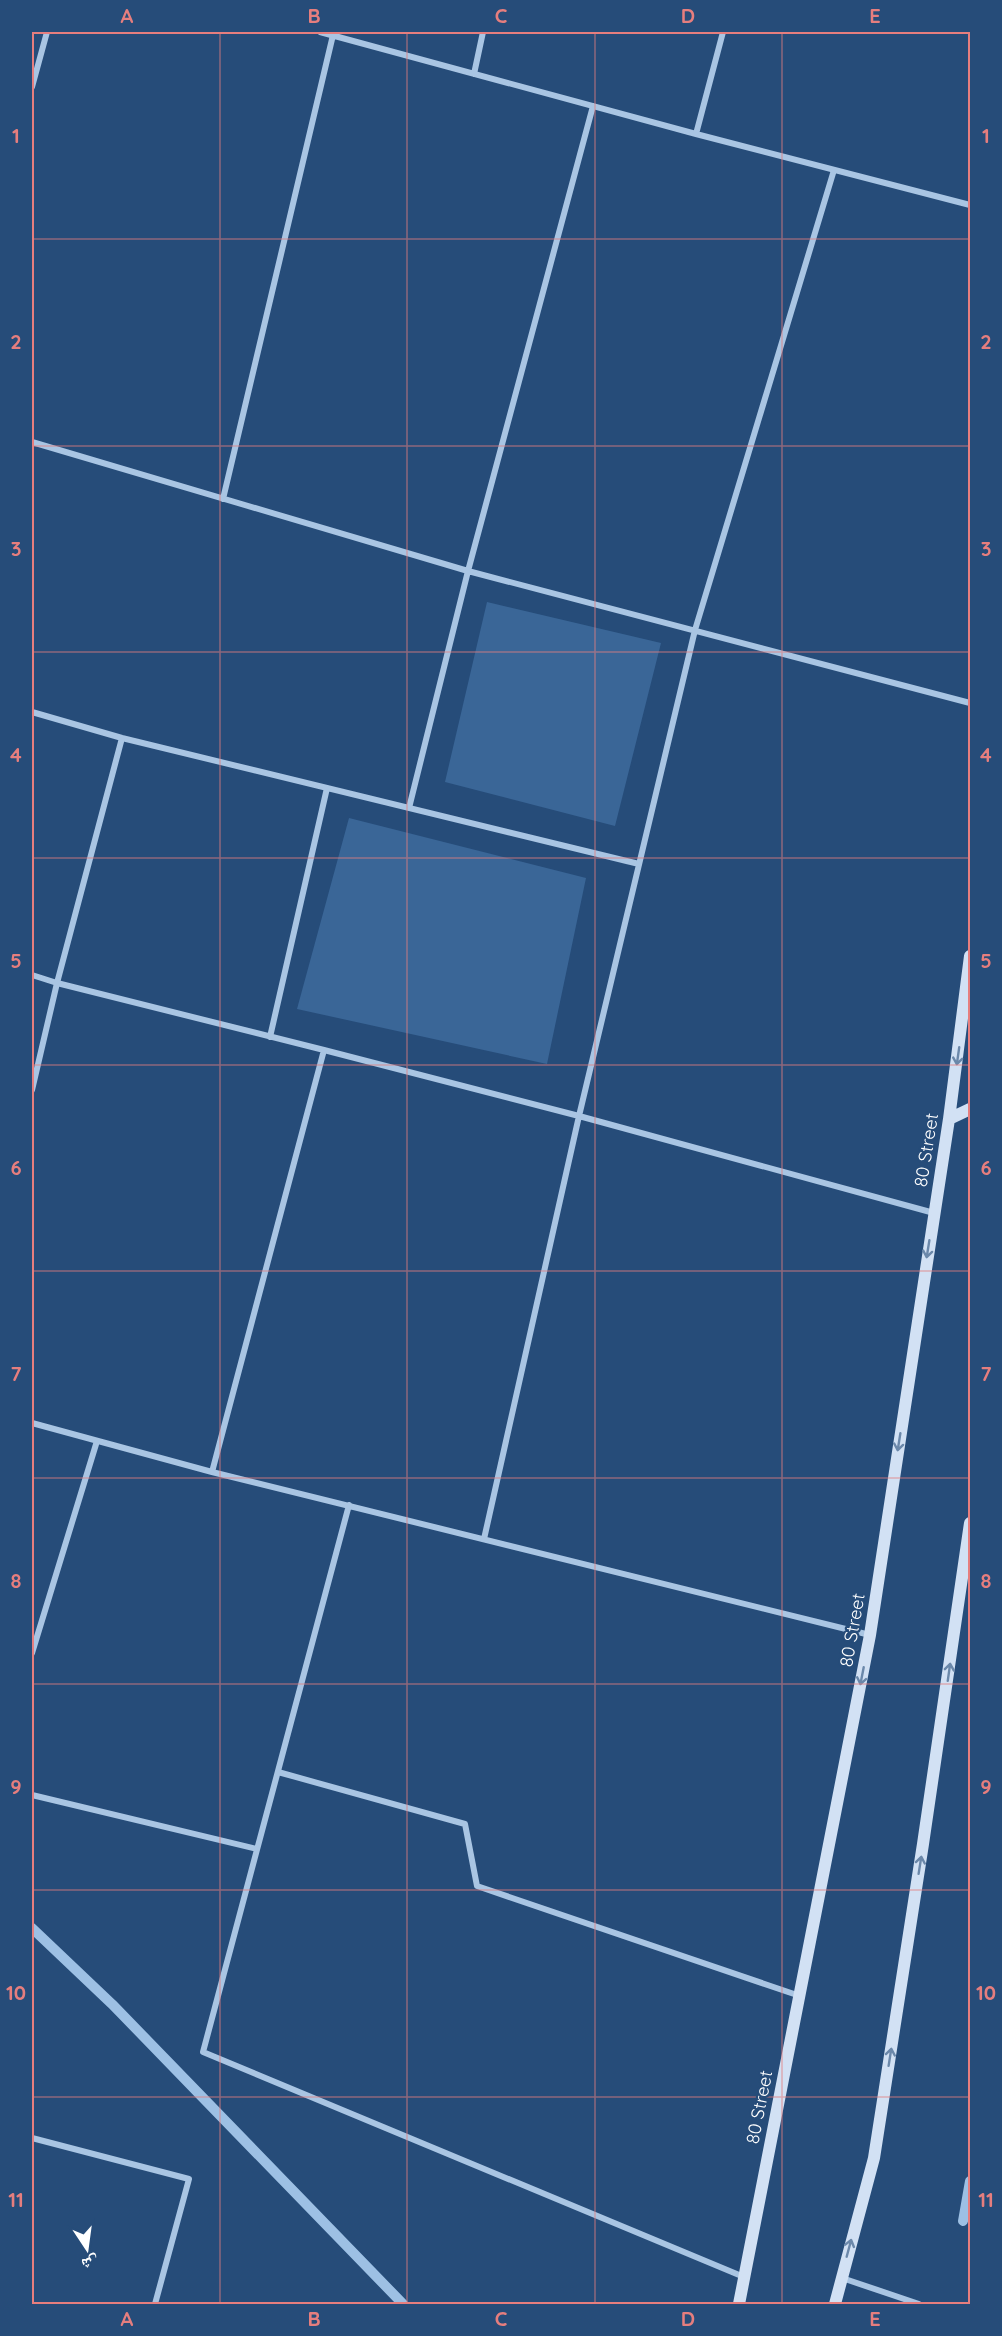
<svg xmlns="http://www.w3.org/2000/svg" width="1002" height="2336" viewBox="0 0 1002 2336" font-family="Quicksand,'Noto Naskh Arabic',sans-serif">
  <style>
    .green { fill: #3a6697 }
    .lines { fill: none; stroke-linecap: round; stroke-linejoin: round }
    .stream { stroke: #9dc0e4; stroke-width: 10 }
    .minor { stroke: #a9c5e3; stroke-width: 6 }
    .secondary { stroke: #d2e1f4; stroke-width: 12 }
    .oneway { stroke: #6b88aa }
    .grid { fill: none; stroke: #e67e7e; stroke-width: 1.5; stroke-opacity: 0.55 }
    .labels { text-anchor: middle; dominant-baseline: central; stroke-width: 4.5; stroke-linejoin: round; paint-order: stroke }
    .street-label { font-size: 18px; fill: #fff; stroke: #264c79 }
    .neatline { fill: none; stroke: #e67e7e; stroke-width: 2 }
    .grid-label { font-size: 20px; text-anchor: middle; font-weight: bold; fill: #e67e7e }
  </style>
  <rect width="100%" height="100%" fill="#264c79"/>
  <path class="green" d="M487 602 661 643 615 826 445 782Z
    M349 818 586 878 547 1064 297 1009Z"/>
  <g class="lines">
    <path class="stream" d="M32 1928 112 2004 403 2304
      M963 2221 970 2181"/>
    <path class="minor" d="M320 32 696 134 970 205
      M474 74 483 32
      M32 87 47 32
      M696 134 723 32
      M32 442 468 571 970 703
      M223 499 333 35
      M32 712 122 738 639 864
      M409 808 468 571 593 106
      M32 975 57 983 324 1050 212 1472
      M270 1037 327 788
      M324 1050 579 1116 695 630 834 170
      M32 1090 57 983 122 738
      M32 1423 212 1472 870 1635
      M349 1505 203 2052 744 2277
      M484 1539 579 1116 934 1213
      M32 1653 97 1441
      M278 1772 465 1824 477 1886 800 1996
      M32 1795 257 1849
      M32 2138 189 2179 155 2304
      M842 2278 919 2304"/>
    <path class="secondary" d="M949 1119 970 1109
      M739 2304 870 1635 949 1119 970 956
      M835 2304 874 2158 923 1844 970 1523"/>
  </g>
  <defs><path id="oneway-shaft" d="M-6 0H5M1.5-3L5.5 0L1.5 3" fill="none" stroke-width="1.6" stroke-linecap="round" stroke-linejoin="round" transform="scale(1.5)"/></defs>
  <g class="oneway">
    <use href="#oneway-shaft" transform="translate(958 1056) rotate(98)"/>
    <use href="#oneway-shaft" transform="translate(928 1249) rotate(99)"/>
    <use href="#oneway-shaft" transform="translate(899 1442) rotate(99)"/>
    <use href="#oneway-shaft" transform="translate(949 1672) rotate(-82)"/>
    <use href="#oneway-shaft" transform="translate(862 1676) rotate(101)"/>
    <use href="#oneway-shaft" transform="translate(920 1865) rotate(-81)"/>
    <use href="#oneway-shaft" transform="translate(890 2057) rotate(-81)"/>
    <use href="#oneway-shaft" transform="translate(849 2248) rotate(-75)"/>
  </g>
  <path class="grid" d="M220 32V2304M407 32V2304M595 32V2304M782 32V2304M32 239H970M32 446H970M32 652H970M32 858H970M32 1065H970M32 1271H970M32 1478H970M32 1684H970M32 1890H970M32 2097H970"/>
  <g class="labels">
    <g class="street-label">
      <text transform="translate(926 1150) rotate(-81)">80 Street</text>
      <text transform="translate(852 1630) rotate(-80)">80 Street</text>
      <text transform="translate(759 2107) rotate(-79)">80 Street</text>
    </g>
  </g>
  <rect width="1002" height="2336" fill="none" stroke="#264c79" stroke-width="66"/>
  <g transform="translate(87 2249) rotate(167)" stroke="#264c79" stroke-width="4.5" paint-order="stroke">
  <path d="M0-4.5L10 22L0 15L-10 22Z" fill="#ffffff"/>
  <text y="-9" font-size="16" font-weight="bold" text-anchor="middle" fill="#ffffff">ش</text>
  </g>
  <rect x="33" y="33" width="936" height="2270" class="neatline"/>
  <g class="grid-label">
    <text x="127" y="23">A</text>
    <text x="314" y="23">B</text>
    <text x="501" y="23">C</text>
    <text x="688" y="23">D</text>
    <text x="875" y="23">E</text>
    <text x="16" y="143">1</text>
    <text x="986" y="143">1</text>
    <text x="16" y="349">2</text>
    <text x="986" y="349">2</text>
    <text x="16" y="556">3</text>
    <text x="986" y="556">3</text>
    <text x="16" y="762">4</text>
    <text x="986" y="762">4</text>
    <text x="16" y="968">5</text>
    <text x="986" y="968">5</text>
    <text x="16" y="1175">6</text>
    <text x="986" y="1175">6</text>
    <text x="16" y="1381">7</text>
    <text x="986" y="1381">7</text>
    <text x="16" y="1588">8</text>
    <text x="986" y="1588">8</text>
    <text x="16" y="1794">9</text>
    <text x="986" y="1794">9</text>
    <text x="16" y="2000">10</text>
    <text x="986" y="2000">10</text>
    <text x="16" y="2207">11</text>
    <text x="986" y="2207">11</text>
    <text x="127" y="2326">A</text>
    <text x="314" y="2326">B</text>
    <text x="501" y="2326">C</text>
    <text x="688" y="2326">D</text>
    <text x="875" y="2326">E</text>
  </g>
</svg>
